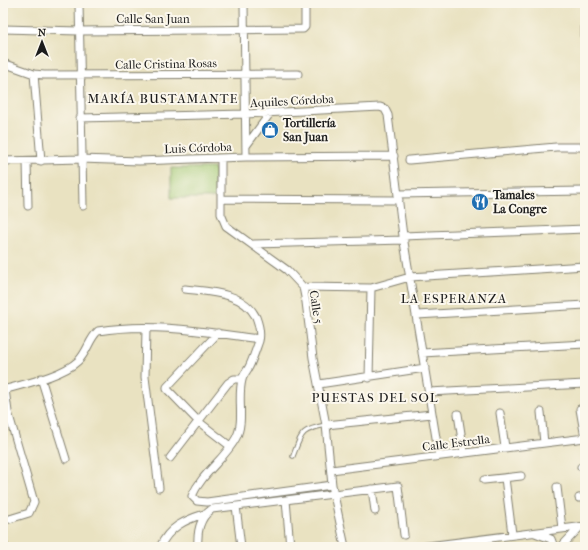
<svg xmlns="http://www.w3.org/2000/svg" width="588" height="550" viewBox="0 0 588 550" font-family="'IM FELL French Canon',serif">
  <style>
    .green { fill: #a2c872; stroke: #5f7247 }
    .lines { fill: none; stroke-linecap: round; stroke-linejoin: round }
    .lane-casing { stroke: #827f6e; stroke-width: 5.5 }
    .street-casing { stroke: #827f6e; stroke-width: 9 }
    .lane { stroke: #fff; stroke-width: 3.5 }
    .street { stroke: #fff; stroke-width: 7 }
    .labels { text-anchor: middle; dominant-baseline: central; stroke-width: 4; stroke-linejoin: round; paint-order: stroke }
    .street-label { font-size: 12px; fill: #1c1c1c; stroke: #fbf7ec }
    .poi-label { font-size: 12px; font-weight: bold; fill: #1c1c1c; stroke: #fbf7ec; text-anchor: start }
    .neighbourhood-label { font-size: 13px; letter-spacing: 1px; fill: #1c1c1c; stroke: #fbf7ec }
  </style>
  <rect width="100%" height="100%" fill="#fbf7ec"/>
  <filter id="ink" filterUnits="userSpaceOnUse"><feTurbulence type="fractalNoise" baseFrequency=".025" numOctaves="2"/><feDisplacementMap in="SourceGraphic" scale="8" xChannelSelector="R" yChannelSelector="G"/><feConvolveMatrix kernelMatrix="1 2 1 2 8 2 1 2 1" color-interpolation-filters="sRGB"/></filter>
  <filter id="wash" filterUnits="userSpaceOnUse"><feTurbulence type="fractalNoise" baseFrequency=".012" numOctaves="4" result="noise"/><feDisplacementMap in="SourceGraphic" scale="16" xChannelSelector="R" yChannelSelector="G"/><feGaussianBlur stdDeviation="0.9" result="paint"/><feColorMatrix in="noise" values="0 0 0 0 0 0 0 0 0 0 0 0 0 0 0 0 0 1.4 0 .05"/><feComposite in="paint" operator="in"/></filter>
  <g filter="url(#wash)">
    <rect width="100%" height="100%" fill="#e9e2c1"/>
    <path class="green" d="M171 168H215V198H171Z"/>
  </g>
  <g filter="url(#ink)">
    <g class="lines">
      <defs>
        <path id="lane" d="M293 456C302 433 300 430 326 425"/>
        <path id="street" d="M79 3 83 206
          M244 3 246 157
          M585 9V37
          M3 29 79 31 303 29 305 27V3
          M3 63 34 74 44 75 298 74
          M34 74 41 161
          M80 118 245 114 380 107 385 109 388 115 403 236 439 456
          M246 146 271 112
          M221 158V214L226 226 287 270 303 287 306 302 313 358 326 425 332 485 345 547
          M409 160 556 147H585
          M3 161 81 159 139 161 246 157 394 156
          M27 161 28 206
          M398 194 585 191
          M221 199 399 200
          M403 236 585 229
          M254 244 404 240
          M303 287 371 288 410 277 585 266
          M185 289C210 292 243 292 256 317 259 325 261 333 259 341 256 349 253 359 249 367 247 371 243 375 242 380 237 398 245 421 236 438 224 460 202 473 192 496L197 501 207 502 332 485
          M417 315 585 305
          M146 328 145 377 159 488
          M218 333 167 387V389L199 422 230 446
          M422 353 585 344
          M41 378 66 459
          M369 378 371 288
          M319 384 425 368
          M3 390C24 384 62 376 78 361 87 353 89 339 98 331 152 322 206 332 259 339
          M429 392 585 384
          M580 409 585 438
          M541 412 544 443
          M500 413 505 447
          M458 414 464 453
          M326 425 432 414
          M170 458 228 383 234 379H242
          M581 467 585 466
          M331 470 585 438
          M505 478 512 534
          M484 480 521 476
          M557 487 562 528
          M372 489 375 511
          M579 498 585 497
          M286 500 290 547
          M236 506 241 547
          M3 521 29 513 34 502 8 412 5 389
          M535 533 551 539 554 547
          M3 542 5 547
          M160 547C169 527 185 520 204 514
          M198 547C197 532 199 518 212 509L398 486 404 535
          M420 547 585 526
          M561 547 580 527"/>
      </defs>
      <use href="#lane" class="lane-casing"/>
      <use href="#street" class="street-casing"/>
      <use href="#lane" class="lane"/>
      <use href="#street" class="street"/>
    </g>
  </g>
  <defs>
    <symbol id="shop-disc" viewBox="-11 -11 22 22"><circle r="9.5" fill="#1f6fb2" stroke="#fbf7ec"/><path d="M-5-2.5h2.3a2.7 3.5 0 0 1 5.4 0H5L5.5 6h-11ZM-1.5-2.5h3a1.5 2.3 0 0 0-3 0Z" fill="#fff"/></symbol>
    <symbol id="restaurant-disc" viewBox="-11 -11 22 22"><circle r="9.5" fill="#1f6fb2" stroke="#fbf7ec"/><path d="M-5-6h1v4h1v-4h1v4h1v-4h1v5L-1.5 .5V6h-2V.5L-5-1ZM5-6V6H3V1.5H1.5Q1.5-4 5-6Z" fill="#fff"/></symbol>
  </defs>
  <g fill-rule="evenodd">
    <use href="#shop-disc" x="260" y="120" width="20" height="20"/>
    <use href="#restaurant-disc" x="470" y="192" width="20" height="20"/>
  </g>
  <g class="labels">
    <g class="street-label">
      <text x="153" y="19">Calle San Juan</text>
      <text transform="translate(166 64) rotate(-1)">Calle Cristina Rosas</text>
      <text transform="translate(292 101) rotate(-3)">Aquiles Córdoba</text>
      <text transform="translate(198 148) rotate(-2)">Luis Córdoba</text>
      <text transform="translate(316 307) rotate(81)">Calle 5</text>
      <text transform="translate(456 443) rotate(-7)">Calle Estrella</text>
    </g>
    <g class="poi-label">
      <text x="283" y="123">Tortillería<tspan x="283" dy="14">San Juan</tspan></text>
      <text x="493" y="195">Tamales<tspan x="493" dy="14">La Congre</tspan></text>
    </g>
    <g class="neighbourhood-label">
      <text x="163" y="98">MARÍA BUSTAMANTE</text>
      <text x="454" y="298">LA ESPERANZA</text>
      <text x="375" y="397">PUESTAS DEL SOL</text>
    </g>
  </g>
  <rect width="588" height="550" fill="none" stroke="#fbf7ec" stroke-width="16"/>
  <g transform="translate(42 42)" stroke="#fbf7ec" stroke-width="3" paint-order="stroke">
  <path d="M0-3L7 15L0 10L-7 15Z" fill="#1c1c1c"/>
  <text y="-6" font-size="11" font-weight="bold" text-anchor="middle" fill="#1c1c1c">N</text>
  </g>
</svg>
